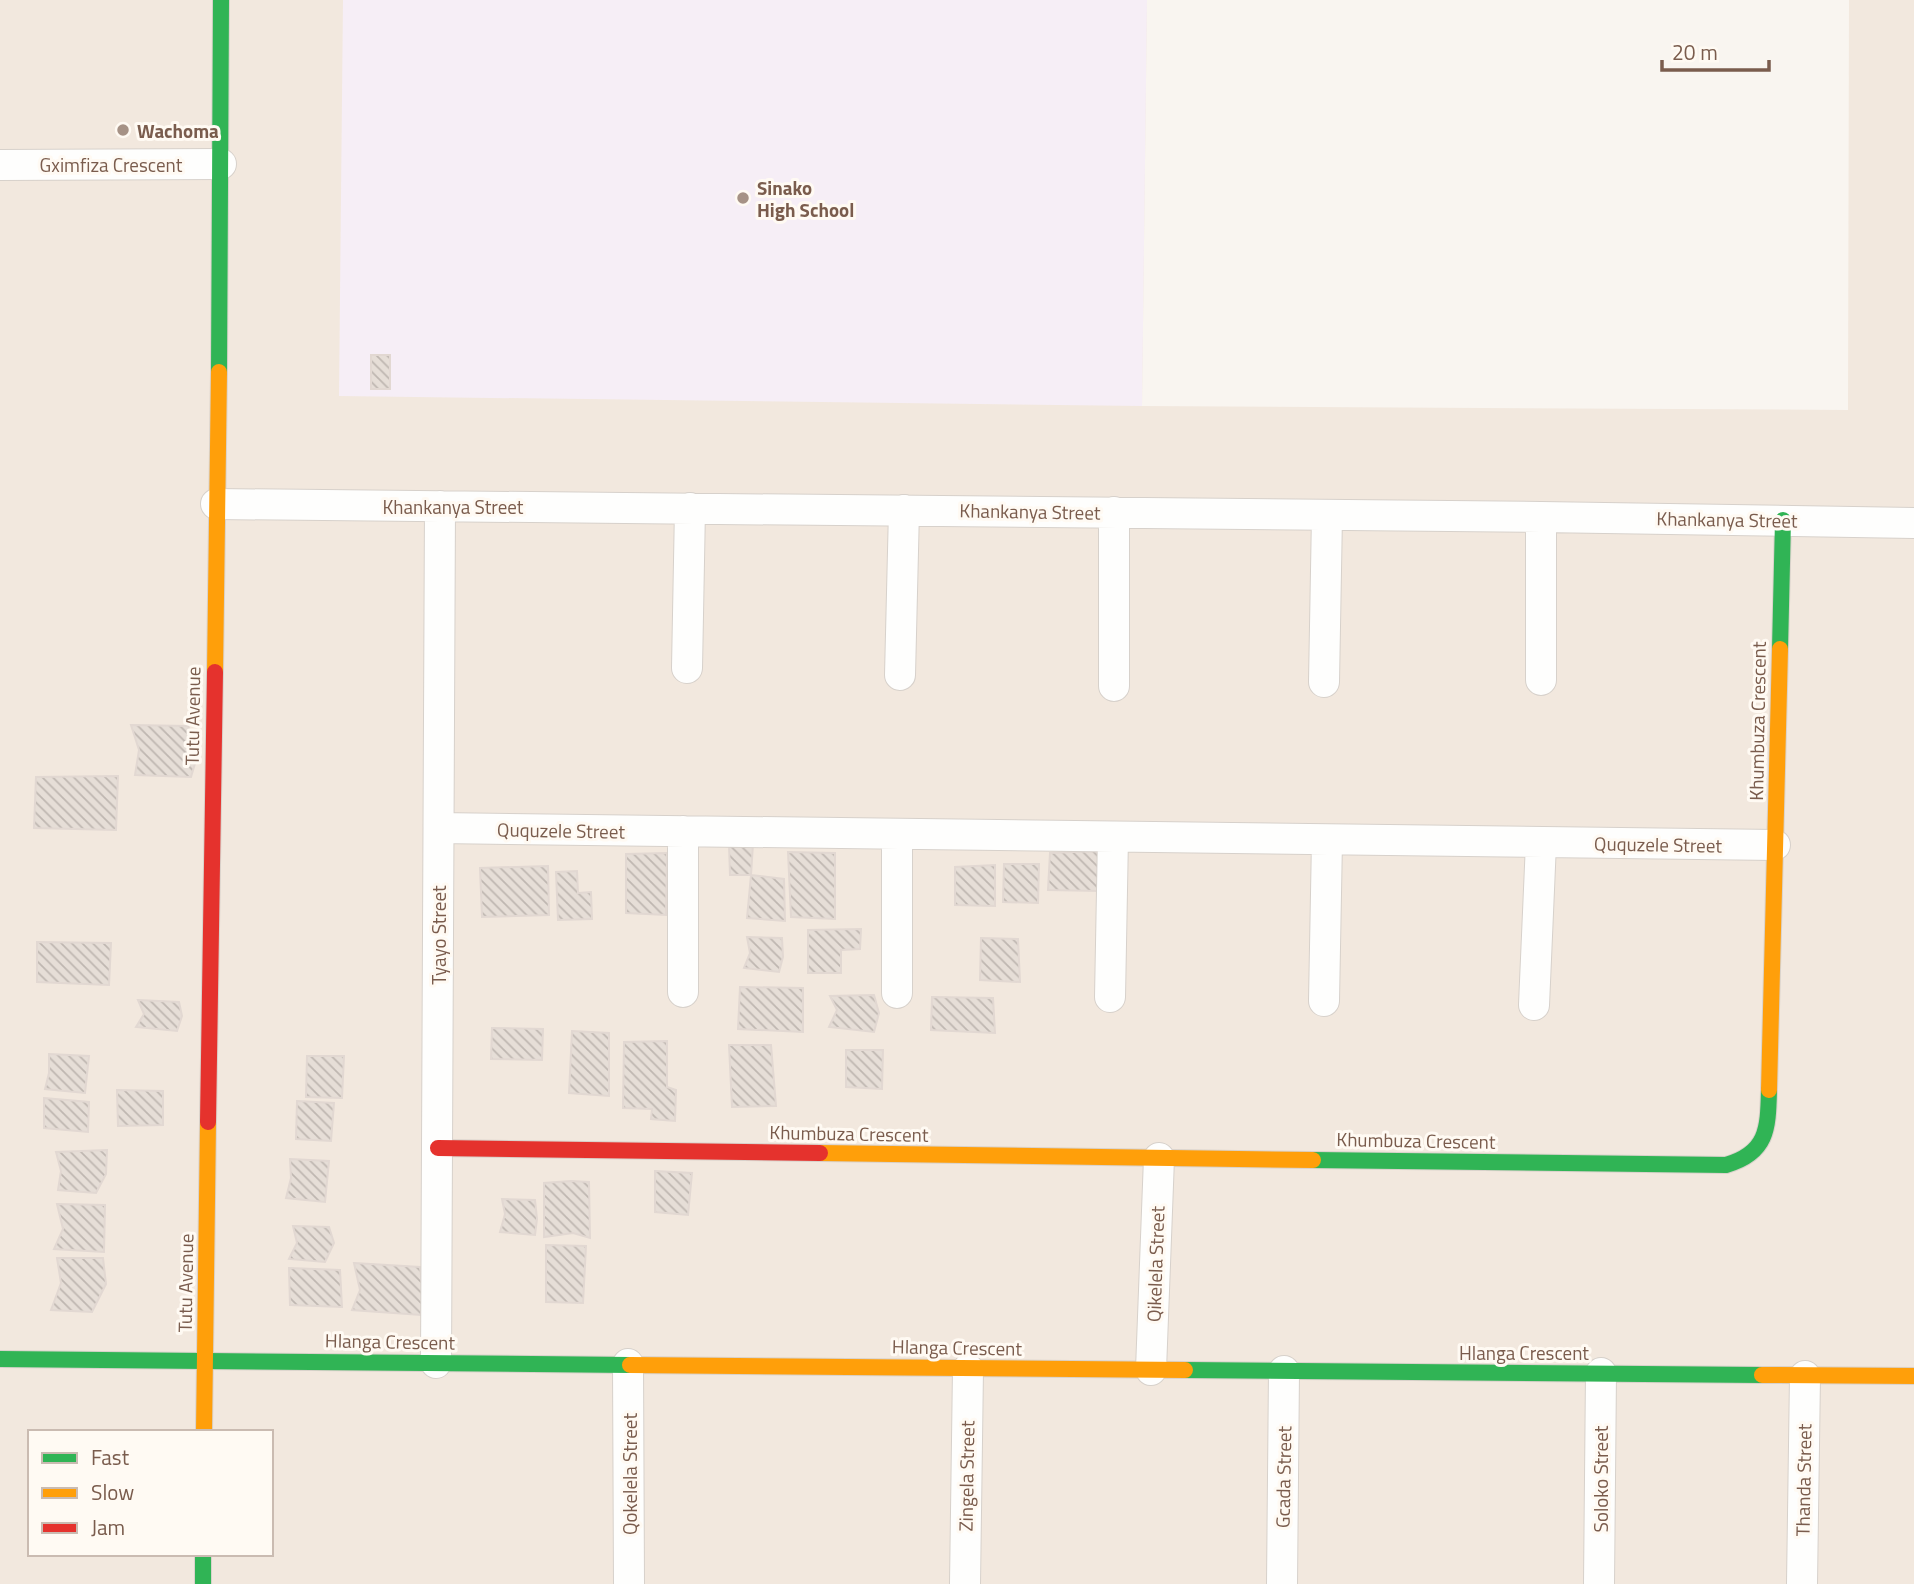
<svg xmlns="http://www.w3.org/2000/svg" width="1914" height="1584" viewBox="0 0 1914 1584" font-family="'Titillium Web',sans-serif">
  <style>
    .residential { fill: #f2e8de; fill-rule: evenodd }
    .education { fill: #f6eef6 }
    .building { fill: url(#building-back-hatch); stroke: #e2d8d2; stroke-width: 2 }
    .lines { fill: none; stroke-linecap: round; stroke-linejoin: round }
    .street-casing { stroke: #d7d1cb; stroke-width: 32 }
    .fast-casing { stroke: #d9d2cb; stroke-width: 18 }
    .slow-casing { stroke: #d9d2cb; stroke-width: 18 }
    .jam-casing { stroke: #d9d2cb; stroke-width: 18 }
    .street { stroke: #fefefd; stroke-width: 30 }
    .fast { stroke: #30b455; stroke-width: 16 }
    .slow { stroke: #ff9f0a; stroke-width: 16 }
    .jam { stroke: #e5322d; stroke-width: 16 }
    .poi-dot { fill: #a69286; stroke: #fffaf3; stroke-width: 2.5 }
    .labels { text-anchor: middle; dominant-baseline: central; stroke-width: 6; stroke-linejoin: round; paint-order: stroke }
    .poi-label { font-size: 19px; font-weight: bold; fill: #7a5c4d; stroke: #fffaf3; text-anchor: start }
    .street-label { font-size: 19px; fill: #7a5c4d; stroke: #fffaf3 }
  </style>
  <defs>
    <pattern id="building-back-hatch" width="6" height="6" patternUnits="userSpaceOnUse" patternTransform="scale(1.75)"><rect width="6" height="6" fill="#e6ded7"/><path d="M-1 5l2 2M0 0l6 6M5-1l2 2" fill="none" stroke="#bfb7b1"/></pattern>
  </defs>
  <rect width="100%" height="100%" fill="#f9f5f0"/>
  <path class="residential" d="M0 0H1147L1142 406 1848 410 1849 0H1914V1584H0ZM30 1432H271V1554H30Z"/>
  <path class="education" d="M343 0H1147L1142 406 339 396Z"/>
  <path class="building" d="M371 355H390V389H371Z
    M131 725 188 726 199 750 191 777 135 775 139 750Z
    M118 776 116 830 34 828 36 777Z
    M753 844 751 875H730L729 845Z
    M1099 851V891L1048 890 1050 853Z
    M788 852 835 853V919L791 917Z
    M667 853 666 915 626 913V854Z
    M1004 864H1039L1038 903 1003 902Z
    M995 865V906L955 905V867Z
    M548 866 549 915 482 917 480 868Z
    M577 871 578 893 591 892 592 919 558 920 556 872Z
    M751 875 784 879 785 921 747 918Z
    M861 929 860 949 841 950V973H808V930Z
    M747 937 782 938 783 957 779 972 744 968 750 953Z
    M981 938 1018 939 1020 982 980 980Z
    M37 942 111 943 109 985 37 982Z
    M740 987 803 988V1032L738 1029Z
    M874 995 879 1013 874 1032 829 1027 837 1010 830 996Z
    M932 997 993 998 995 1033 931 1030Z
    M138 1000 179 1002 182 1016 177 1031 136 1027 144 1014Z
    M492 1028 543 1029 542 1060 491 1059Z
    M572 1031 609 1033V1096L569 1093Z
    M667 1041V1087L676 1090 675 1121 651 1119 652 1109 623 1108 624 1042Z
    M729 1045H771L776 1106 732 1107Z
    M846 1050H883L882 1089 846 1087Z
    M49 1054 89 1056 85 1093 45 1089 49 1073Z
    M307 1056H344L342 1098 306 1097Z
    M117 1090 163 1091V1125L118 1126Z
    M44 1098 89 1102 88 1132 44 1128Z
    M297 1101 334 1103 331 1141 296 1139Z
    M107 1150 106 1174 96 1193 58 1190 61 1171 56 1152Z
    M290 1159 329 1161 325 1202 286 1198 291 1178Z
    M655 1171 692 1173 688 1215 655 1212Z
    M571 1181 589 1182 590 1238 573 1233 544 1237V1183Z
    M502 1199 535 1200 537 1219 535 1235 500 1232 505 1214Z
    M57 1204 105 1205 104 1252 54 1249 63 1229Z
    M293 1226 329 1227 334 1243 325 1262 289 1259 297 1243Z
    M546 1245 586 1246 583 1303 546 1302Z
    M57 1258H103L106 1284 92 1312 51 1310 61 1283Z
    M354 1263 420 1267 423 1295 421 1315 352 1310 360 1290Z
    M289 1268 340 1270 342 1307 290 1305Z"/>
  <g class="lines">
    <defs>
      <path id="street" d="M0 165 221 164
        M216 504 1541 517 1914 523
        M1541 517V680
        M687 668 690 508
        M900 675 904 510
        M1324 682 1327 515
        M1114 686V512
        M439 828 1775 845
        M683 992V831
        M897 993V834
        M1110 997 1113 837
        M1324 1001 1327 840
        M1534 1005 1541 843
        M436 1363 440 506
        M628 1364 629 1584
        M1151 1370 1159 1158
        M965 1584 968 1369
        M1282 1584 1284 1371
        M1599 1584 1601 1373
        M1802 1584 1805 1376"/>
      <path id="fast" d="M219 372 221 0
        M1780 649 1783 520
        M1313 1160 1726 1165C1768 1153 1768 1128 1769 1090
        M0 1359 630 1365
        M1185 1370 1762 1375
        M203 1554V1584"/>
      <path id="slow" d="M215 672 219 372
        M1769 1090 1780 649
        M820 1153 1313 1160
        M630 1365 1185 1370
        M1762 1375 1914 1376
        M204 1432 208 1122"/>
      <path id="jam" d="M208 1122 215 672
        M438 1148 820 1153"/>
    </defs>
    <use href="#street" class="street-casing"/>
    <use href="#fast" class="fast-casing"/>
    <use href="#slow" class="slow-casing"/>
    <use href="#jam" class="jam-casing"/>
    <use href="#street" class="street"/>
    <use href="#fast" class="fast"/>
    <use href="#slow" class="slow"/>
    <use href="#jam" class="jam"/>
  </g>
  <g class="poi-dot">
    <circle cx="123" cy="130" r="7"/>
    <circle cx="743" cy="198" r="7"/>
  </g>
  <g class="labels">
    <g class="poi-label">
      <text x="137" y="130">Wachoma</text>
      <text x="757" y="187">Sinako<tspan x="757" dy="22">High School</tspan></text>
    </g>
    <g class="street-label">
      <text x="111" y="164">Gximfiza Crescent</text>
      <text x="453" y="506">Khankanya Street</text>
      <text transform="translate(1030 511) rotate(1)">Khankanya Street</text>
      <text transform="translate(1727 519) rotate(1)">Khankanya Street</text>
      <text transform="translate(192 716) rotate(-89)">Tutu Avenue</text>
      <text transform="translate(1757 721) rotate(-89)">Khumbuza Crescent</text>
      <text transform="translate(561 830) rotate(1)">Ququzele Street</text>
      <text transform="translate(1658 844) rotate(1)">Ququzele Street</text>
      <text transform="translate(438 935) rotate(-90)">Tyayo Street</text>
      <text transform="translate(849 1133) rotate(1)">Khumbuza Crescent</text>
      <text transform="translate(1416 1140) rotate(1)">Khumbuza Crescent</text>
      <text transform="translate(1155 1264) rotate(-88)">Qikelela Street</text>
      <text transform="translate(185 1283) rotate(-89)">Tutu Avenue</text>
      <text transform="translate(390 1341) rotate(1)">Hlanga Crescent</text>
      <text transform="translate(957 1347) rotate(1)">Hlanga Crescent</text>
      <text x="1524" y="1352">Hlanga Crescent</text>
      <text transform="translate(629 1474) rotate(-90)">Qokelela Street</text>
      <text transform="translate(966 1476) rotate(-89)">Zingela Street</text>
      <text transform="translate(1283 1477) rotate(-89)">Gcada Street</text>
      <text transform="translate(1600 1479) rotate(-90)">Soloko Street</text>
      <text transform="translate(1803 1480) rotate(-89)">Thanda Street</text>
    </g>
  </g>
  <rect x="28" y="1430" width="245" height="126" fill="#fffaf3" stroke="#cabbb1" stroke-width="2"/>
  <rect x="42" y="1453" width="35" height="10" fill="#30b455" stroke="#cabbb1" stroke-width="2"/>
  <text x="91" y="1465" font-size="21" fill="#7a5c4d">Fast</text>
  <rect x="42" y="1488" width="35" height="10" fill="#ff9f0a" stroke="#cabbb1" stroke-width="2"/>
  <text x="91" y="1500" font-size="21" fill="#7a5c4d">Slow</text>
  <rect x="42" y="1523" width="35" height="10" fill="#e5322d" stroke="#cabbb1" stroke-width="2"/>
  <text x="91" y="1535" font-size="21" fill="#7a5c4d">Jam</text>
  <path d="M1662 60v10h107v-10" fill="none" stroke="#7a5c4d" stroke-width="3.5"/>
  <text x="1672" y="60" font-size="21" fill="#7a5c4d" stroke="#fffaf3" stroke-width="5" paint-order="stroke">20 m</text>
</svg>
